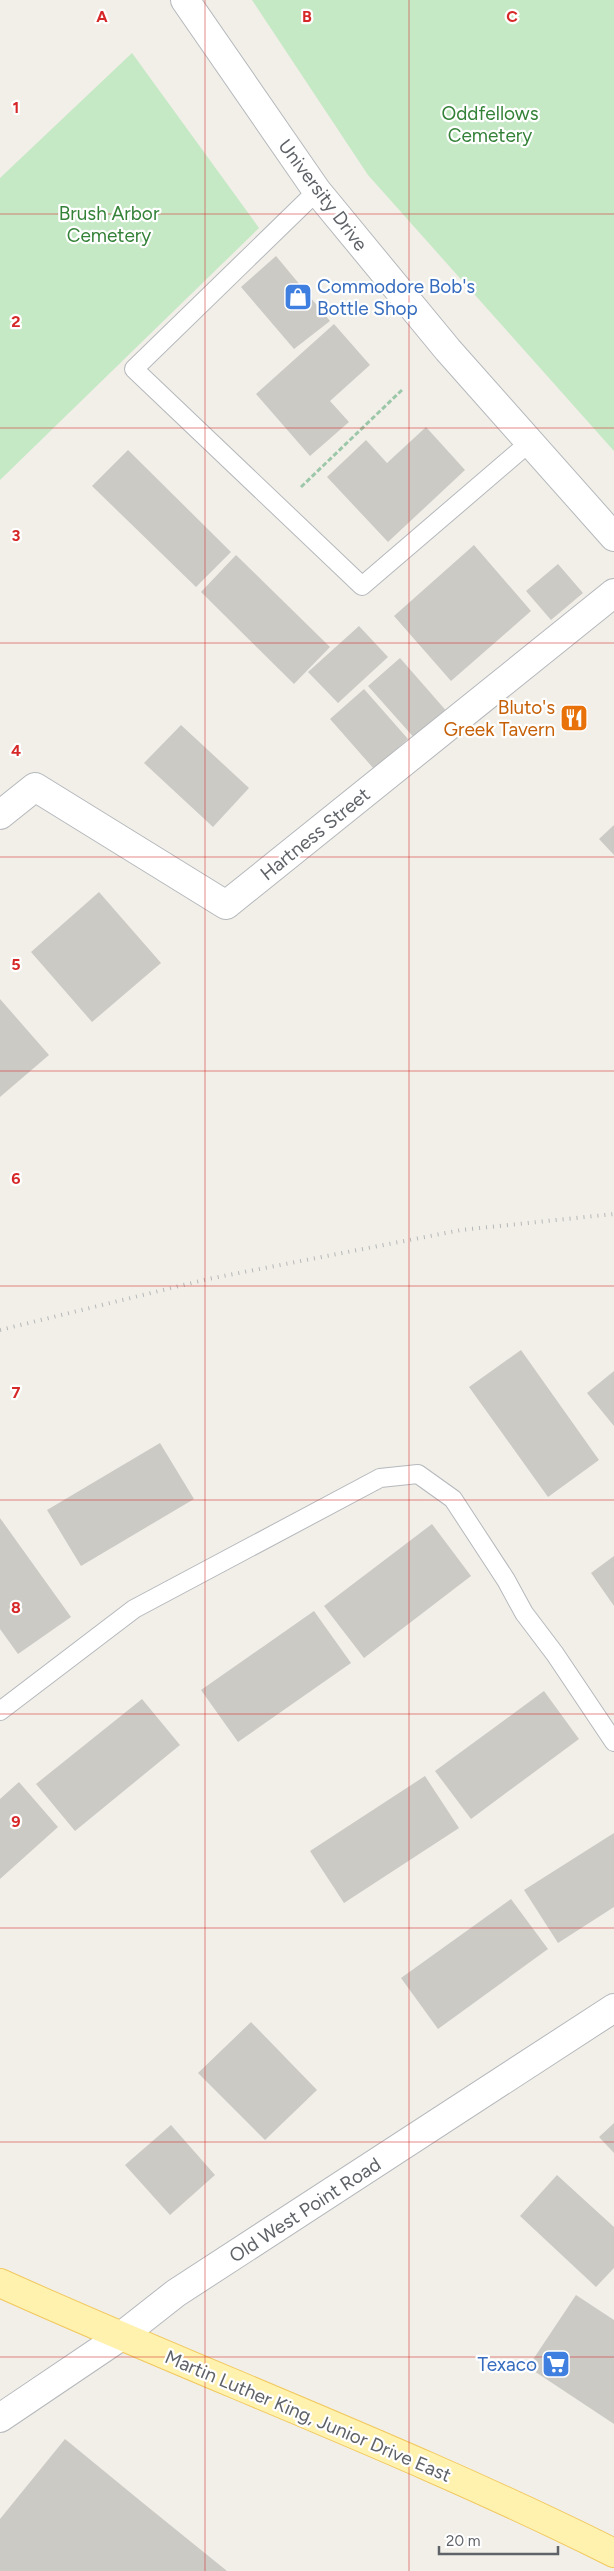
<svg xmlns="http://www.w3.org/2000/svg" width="614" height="2571" viewBox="0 0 614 2571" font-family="Figtree,sans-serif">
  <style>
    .green { fill: #c5e8c5 }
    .building { fill: #cccac5 }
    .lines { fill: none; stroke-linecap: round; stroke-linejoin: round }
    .service-casing { stroke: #b5b8bc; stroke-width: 20 }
    .minor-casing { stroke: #b5b8bc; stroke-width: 30 }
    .tertiary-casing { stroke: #b5b8bc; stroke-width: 30 }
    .primary-casing { stroke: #f2c960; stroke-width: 30 }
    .path { stroke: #9cc7a9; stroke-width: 3; stroke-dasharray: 5 2.5; stroke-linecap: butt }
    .service { stroke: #fff; stroke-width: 18 }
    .minor { stroke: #fff; stroke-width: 28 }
    .tertiary { stroke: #fff; stroke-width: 28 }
    .primary { stroke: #fff2af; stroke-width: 28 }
    .rail { stroke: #b6b7b8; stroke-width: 4; stroke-dasharray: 1 6; stroke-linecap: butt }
    .grid { fill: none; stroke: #d62828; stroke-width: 1; stroke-opacity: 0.55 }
    .labels { text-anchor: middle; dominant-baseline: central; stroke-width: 4.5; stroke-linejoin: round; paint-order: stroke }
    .park-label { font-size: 19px; fill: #348238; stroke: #fff }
    .street-label { font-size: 19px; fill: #5f6368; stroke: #fff }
    .shop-label { font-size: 19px; fill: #366cbe; stroke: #fff; text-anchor: start }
    .food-label { font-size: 19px; fill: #c56008; stroke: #fff; text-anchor: end }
    .grid-label { font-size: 16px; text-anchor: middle; font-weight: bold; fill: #d62828; stroke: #fff; stroke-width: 4.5; stroke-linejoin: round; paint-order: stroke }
  </style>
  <rect width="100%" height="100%" fill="#f1efe8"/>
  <path class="green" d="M252 0H614V451L368 175Z
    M132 53 259 228 0 480V178Z"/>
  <path class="building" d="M276 256 330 321 294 349 241 287Z
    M334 324 370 365 330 401 349 422 310 456 256 394Z
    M426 427 465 470 388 542 327 477 366 440 387 463Z
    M128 450 231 552 196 587 92 486Z
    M474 545 531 611 451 681 394 616Z
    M236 555 330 647 294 684 201 592Z
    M558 564 583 593 551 620 526 591Z
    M359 626 388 657 338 703 308 672Z
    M400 658 449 714 417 741 368 686Z
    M364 689 408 739 374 769 330 719Z
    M181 725 249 788 213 827 144 763Z
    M614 825V855L599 839Z
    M99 892 161 963 92 1022 31 952Z
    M0 999 49 1055 0 1097Z
    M521 1350 599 1460 548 1497 469 1387Z
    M614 1371V1426L587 1393Z
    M160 1443 194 1499 81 1566 47 1510Z
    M0 1518 71 1617 18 1654 0 1629Z
    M432 1524 471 1576 364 1658 324 1606Z
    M614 1556V1606L591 1573Z
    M314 1611 351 1663 238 1742 201 1690Z
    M544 1691 579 1739 471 1819 435 1771Z
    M142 1699 180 1745 75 1831 36 1784Z
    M425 1776 459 1828 344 1903 310 1851Z
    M19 1782 58 1827 0 1879V1799Z
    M614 1833V1907L558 1943 524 1890Z
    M511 1899 548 1949 438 2029 401 1978Z
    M251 2022 317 2090 265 2140 198 2073Z
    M614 2123V2153L599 2137Z
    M171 2125 215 2175 170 2215 125 2165Z
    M557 2175 614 2227V2268L596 2287 520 2216Z
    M576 2295 614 2320V2424L528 2367Z
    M65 2439 143 2503 227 2571H0V2519Z"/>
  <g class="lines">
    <defs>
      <path id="service" d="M317 191 134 369 362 586 530 442
        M0 1711 134 1609 380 1478 418 1474 453 1499 506 1580 524 1613 555 1654 614 1742"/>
      <path id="minor" d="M0 815 35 787 226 905 614 593"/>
      <path id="tertiary" d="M185 0 317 191 448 350 614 537
        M0 2418 120 2337 176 2293 614 2008"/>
      <path id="primary" d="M0 2283C204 2375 414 2453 614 2553"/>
    </defs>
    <use href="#service" class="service-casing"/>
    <use href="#minor" class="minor-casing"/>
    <use href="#tertiary" class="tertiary-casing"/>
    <use href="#primary" class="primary-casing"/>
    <path class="path" d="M301 487 403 389"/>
    <use href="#service" class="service"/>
    <use href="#minor" class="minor"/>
    <use href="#tertiary" class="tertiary"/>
    <use href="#primary" class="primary"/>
    <path class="rail" d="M0 1330 208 1279 461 1230 614 1214"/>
  </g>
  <path class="grid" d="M205 0V2571M409 0V2571M0 214H614M0 428H614M0 643H614M0 857H614M0 1071H614M0 1286H614M0 1500H614M0 1714H614M0 1928H614M0 2142H614M0 2357H614"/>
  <defs>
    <symbol id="shop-square" viewBox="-11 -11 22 22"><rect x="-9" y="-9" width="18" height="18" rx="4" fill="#3f7fe0" stroke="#fff"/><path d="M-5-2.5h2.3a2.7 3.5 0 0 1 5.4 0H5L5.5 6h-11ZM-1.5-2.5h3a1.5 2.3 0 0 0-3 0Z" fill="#fff"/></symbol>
    <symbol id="restaurant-square" viewBox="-11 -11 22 22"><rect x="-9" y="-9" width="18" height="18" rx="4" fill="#e8710a" stroke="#fff"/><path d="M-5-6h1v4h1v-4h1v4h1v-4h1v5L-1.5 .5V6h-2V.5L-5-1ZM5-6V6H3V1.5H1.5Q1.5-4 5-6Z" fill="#fff"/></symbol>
    <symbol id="supermarket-square" viewBox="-11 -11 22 22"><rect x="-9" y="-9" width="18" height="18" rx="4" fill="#3f7fe0" stroke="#fff"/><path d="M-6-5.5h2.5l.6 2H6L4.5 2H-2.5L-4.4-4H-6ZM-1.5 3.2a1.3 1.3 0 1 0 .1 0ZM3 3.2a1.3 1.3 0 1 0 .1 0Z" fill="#fff"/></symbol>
  </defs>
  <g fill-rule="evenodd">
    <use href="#shop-square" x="282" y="281" width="32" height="32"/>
    <use href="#restaurant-square" x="558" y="702" width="32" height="32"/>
    <use href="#supermarket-square" x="540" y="2348" width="32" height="32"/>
  </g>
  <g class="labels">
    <g class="park-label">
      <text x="490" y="113">Oddfellows<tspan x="490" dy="22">Cemetery</tspan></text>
      <text x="109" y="213">Brush Arbor<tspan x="109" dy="22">Cemetery</tspan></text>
    </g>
    <g class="street-label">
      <text transform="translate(323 195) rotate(53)">University Drive</text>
      <text transform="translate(315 834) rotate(-39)">Hartness Street</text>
      <text transform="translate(305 2210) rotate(-33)">Old West Point Road</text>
      <text transform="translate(308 2416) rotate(23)">Martin Luther King, Junior Drive East</text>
    </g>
    <g class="shop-label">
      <text x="317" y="286">Commodore Bob's<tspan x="317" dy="22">Bottle Shop</tspan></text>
      <text x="537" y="2364" text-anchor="end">Texaco</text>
    </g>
    <g class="food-label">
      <text x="555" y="707">Bluto's<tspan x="555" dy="22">Greek Tavern</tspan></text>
    </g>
  </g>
  <g class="grid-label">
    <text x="102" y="22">A</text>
    <text x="307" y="22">B</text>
    <text x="512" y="22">C</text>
    <text x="16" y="113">1</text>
    <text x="16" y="327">2</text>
    <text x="16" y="541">3</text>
    <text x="16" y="756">4</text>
    <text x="16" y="970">5</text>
    <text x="16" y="1184">6</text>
    <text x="16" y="1398">7</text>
    <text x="16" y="1613">8</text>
    <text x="16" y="1827">9</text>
  </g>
  <path d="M439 2546v8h119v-8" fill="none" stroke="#5f6368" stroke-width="2.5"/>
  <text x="446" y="2546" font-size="15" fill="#5f6368" stroke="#ffffff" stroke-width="4" paint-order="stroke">20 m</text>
</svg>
